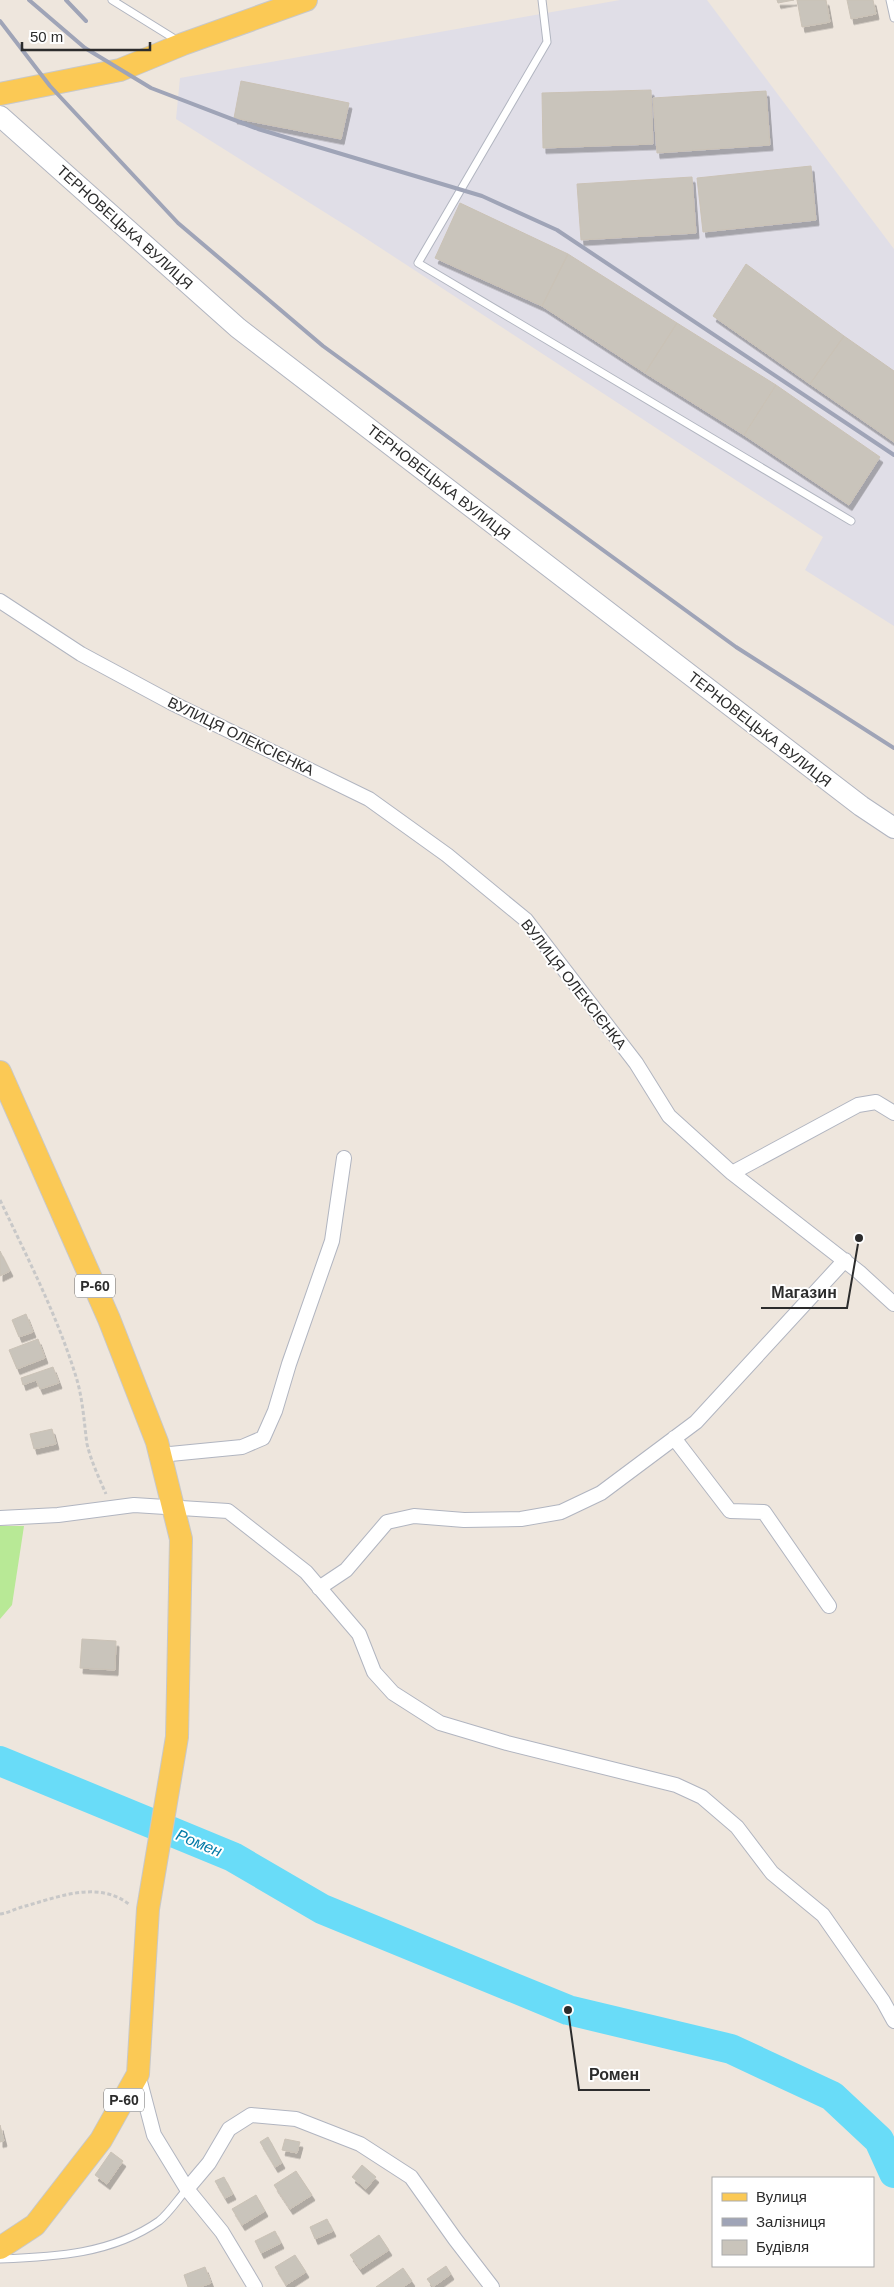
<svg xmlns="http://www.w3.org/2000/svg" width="894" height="2287" viewBox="0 0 894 2287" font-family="Arial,sans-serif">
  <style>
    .industrial { fill: #e0dee7 }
    .green { fill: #b8e996 }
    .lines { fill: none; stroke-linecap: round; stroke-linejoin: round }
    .river { stroke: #69dcf8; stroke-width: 30 }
    .building { fill: #c9c4bb; stroke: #cac2b6; filter: url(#shadow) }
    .service-casing { stroke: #b1b5c0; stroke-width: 9 }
    .minor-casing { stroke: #b1b5c0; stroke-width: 16 }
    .secondary-casing { stroke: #b1b5c0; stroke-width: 22 }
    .primary-casing { stroke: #c8c8c8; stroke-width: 24 }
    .path { stroke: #c8c8c8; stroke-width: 3; stroke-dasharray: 4 2.5; stroke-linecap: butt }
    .service { stroke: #fff; stroke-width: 7 }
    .minor { stroke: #fff; stroke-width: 14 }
    .secondary { stroke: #fff; stroke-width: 20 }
    .primary { stroke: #fbc955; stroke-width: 22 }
    .rail { stroke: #9fa4b7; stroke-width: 4 }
    .labels { text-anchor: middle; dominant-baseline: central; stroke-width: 4; stroke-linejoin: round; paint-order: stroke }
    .shield { fill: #fff; stroke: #6b6b6b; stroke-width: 1 }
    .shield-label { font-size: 14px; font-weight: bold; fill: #2c2c2c }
    .street-label { font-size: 15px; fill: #2c2c2c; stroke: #fff }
    .water-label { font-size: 16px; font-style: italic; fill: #037ba8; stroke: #fff }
    .leader { fill: none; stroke: #2c2c2c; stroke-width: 2 }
    .callout-dot { fill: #2c2c2c; stroke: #fff; stroke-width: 2 }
    .callout-label { font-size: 16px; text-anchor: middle; font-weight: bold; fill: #2c2c2c; stroke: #fff; stroke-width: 4; stroke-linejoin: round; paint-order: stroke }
  </style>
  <defs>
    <filter id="shadow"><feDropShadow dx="3" dy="5.5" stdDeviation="0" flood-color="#0004"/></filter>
  </defs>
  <rect width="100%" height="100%" fill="#eee6dd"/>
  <path class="industrial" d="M620 0H707L894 249V626L805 570 823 537 353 230 176 119 180 78Z"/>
  <path class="green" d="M0 1526H24L12 1605 0 1619Z"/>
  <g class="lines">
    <path class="river" d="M0 1761 233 1857 322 1909 568 2010 731 2049 832 2096 879 2140 894 2173"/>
  </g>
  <path class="building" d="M777 0H794L778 3Z
    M797 0H826L830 22 802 27Z
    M847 0H873L876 14 851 19Z
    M241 81 349 103 341 139 234 118Z
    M651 90 653 144 543 148 542 93Z
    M766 91 770 145 657 153 653 98Z
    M811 166 816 220 703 232 697 178Z
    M692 177 696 233 581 240 577 184Z
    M460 203 568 254 542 306 435 258Z
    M568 254 677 323 645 373 542 306Z
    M746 264 844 336 810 384 713 316Z
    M677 323 776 385 744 435 645 373Z
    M844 336 894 371V442L810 384Z
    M776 385 880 457 849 505 744 435Z
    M0 1251 10 1271 0 1276Z
    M26 1314 33 1332 19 1337 12 1320Z
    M38 1339 45 1358 17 1369 9 1350Z
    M53 1367 59 1383 40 1389 36 1380 23 1385 21 1378Z
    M52 1429 56 1444 34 1449 30 1434Z
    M82 1639 116 1641 115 1670 80 1668Z
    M0 2125 4 2141 0 2142Z
    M268 2137 282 2163 275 2167 260 2142Z
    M285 2139 300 2142 297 2153 282 2150Z
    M111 2152 123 2161 107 2184 95 2175Z
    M362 2165 376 2177 366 2189 352 2177Z
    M296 2171 312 2195 290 2209 274 2185Z
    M224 2177 233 2194 225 2198 215 2181Z
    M256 2195 265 2211 242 2225 232 2209Z
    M327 2219 333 2231 315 2239 310 2227Z
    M275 2231 281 2243 261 2253 255 2241Z
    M379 2235 389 2250 360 2269 350 2255Z
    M295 2255 306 2272 286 2285 275 2267Z
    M446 2266 451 2274 433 2287 427 2279Z
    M205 2267 211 2283 200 2287H188L184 2275Z
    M403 2268 412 2281 403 2287H376Z"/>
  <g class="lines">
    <defs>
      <path id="service" d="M112 0 178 41
        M542 0 547 42 418 263 851 521
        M890 0 894 18
        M0 2259C55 2257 112 2254 159 2221 169 2213 178 2199 187 2189"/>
      <path id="minor" d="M0 601 81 654 172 703 369 799 447 855 526 920 636 1063 669 1116 732 1173 859 1272 894 1304
        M732 1173 858 1105 876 1102 894 1113
        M674 1438 730 1511 764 1512 829 1606
        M160 1455 242 1447 263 1438 275 1411 289 1364 332 1241 344 1158
        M0 1518 58 1515 134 1505 228 1511 306 1572 359 1634 374 1672 393 1693 440 1723 507 1743 676 1785 702 1797 737 1827 772 1873 823 1915 883 2001 894 2021
        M319 1588 346 1570 387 1522 414 1516 464 1520 521 1519 561 1512 601 1493 696 1422 845 1260
        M138 2074 154 2135 187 2189 222 2232 255 2287
        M187 2189 209 2163 229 2129 251 2115 296 2119 360 2144 411 2177 455 2239 492 2287"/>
      <path id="secondary" d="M0 116 238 328 861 806 894 828"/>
      <path id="primary" d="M0 94 120 70 183 44 306 0
        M0 1072 109 1319 157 1442 181 1539 177 1737 148 1909 138 2074 101 2140 35 2225 0 2248"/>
    </defs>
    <use href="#service" class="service-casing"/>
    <use href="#minor" class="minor-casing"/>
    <use href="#secondary" class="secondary-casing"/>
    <use href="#primary" class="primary-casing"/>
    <path class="path" d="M0 1200C28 1259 58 1317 77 1380 83 1401 84 1422 87 1444 91 1461 99 1478 106 1494
      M0 1914C8 1913 15 1909 22 1907 56 1898 98 1879 130 1905"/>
    <use href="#service" class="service"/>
    <use href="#minor" class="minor"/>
    <use href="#secondary" class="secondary"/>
    <use href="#primary" class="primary"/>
    <path class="rail" d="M29 0 85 48 151 88 258 129 482 196 557 230 894 455
      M66 0 86 21
      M0 21 50 86 178 223 323 346 736 647 894 748"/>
  </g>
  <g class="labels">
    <g class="shield">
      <rect x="75" y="1274.5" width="40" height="23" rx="4"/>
      <rect x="104" y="2088.5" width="40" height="23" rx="4"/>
    </g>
    <g class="shield-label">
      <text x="95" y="1286">Р-60</text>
      <text x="124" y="2100">Р-60</text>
    </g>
    <g class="street-label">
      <text transform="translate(125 227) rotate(42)">ТЕРНОВЕЦЬКА ВУЛИЦЯ</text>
      <text transform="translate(439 482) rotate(38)">ТЕРНОВЕЦЬКА ВУЛИЦЯ</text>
      <text transform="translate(760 729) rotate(38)">ТЕРНОВЕЦЬКА ВУЛИЦЯ</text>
      <text transform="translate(241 736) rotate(26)">ВУЛИЦЯ ОЛЕКСІЄНКА</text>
      <text transform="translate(574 984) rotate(52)">ВУЛИЦЯ ОЛЕКСІЄНКА</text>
    </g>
    <g class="water-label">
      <text transform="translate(199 1843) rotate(22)">Ромен</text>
    </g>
  </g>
  <path class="leader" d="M859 1238L847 1308H761M568 2010L579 2090H650"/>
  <g class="callout-dot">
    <circle cx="859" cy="1238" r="5"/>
    <circle cx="568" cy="2010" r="5"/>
  </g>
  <g class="callout-label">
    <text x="804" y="1298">Магазин</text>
    <text x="614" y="2080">Ромен</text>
  </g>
  <rect x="712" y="2177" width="162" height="90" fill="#ffffff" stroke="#ababab"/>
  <rect x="722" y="2193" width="25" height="8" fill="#fbc955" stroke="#ababab"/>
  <text x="756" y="2202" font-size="15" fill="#2c2c2c">Вулиця</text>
  <rect x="722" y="2218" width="25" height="8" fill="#9fa4b7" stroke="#ababab"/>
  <text x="756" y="2227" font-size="15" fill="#2c2c2c">Залізниця</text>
  <rect x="722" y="2240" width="25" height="15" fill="#c9c4bb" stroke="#ababab"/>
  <text x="756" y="2252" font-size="15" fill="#2c2c2c">Будівля</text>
  <path d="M22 42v8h128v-8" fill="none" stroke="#2c2c2c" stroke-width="2.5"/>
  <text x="30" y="42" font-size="15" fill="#2c2c2c" stroke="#ffffff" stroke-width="4" paint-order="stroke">50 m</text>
</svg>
